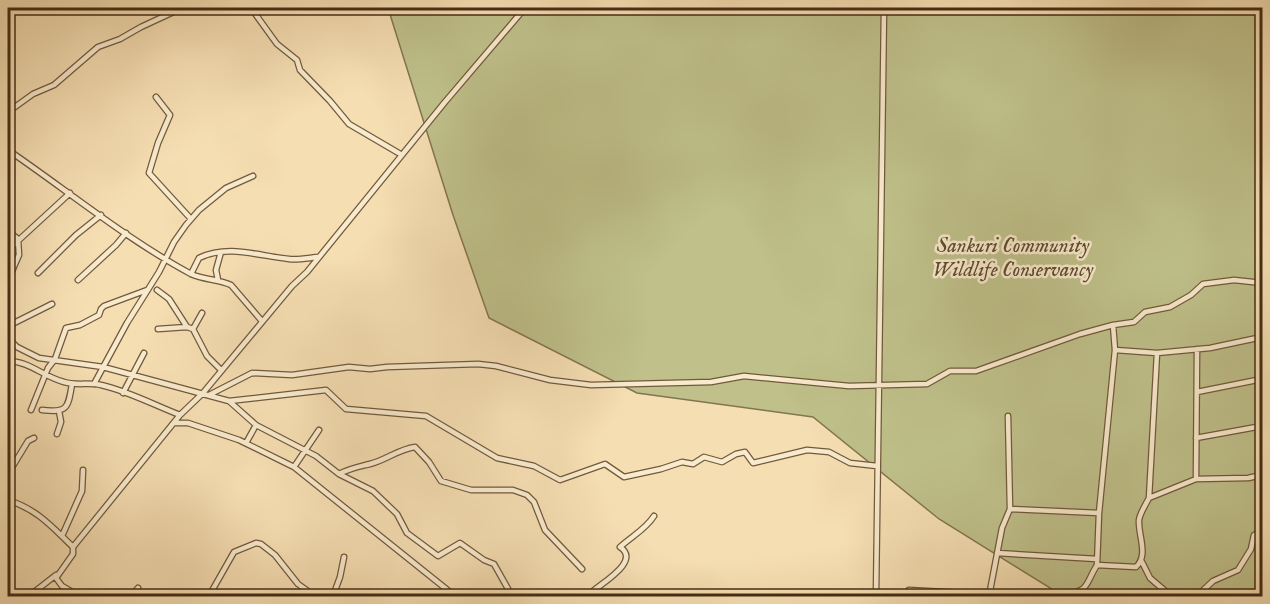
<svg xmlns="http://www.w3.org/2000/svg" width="1270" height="604" viewBox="0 0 1270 604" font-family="'IM FELL English',serif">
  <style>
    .green { fill: #bfc08a; stroke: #82764f; stroke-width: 1.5 }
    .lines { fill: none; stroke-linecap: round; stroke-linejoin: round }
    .minor-casing { stroke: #71593c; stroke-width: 7 }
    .minor { stroke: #f8eacd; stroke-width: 4.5 }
    .labels { text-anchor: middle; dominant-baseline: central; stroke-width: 5; stroke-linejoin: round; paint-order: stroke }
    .park-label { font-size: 21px; font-style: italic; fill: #5d4a2c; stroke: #f8eacd }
  </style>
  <rect width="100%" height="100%" fill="#f5deb2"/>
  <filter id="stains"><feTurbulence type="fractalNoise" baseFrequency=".00333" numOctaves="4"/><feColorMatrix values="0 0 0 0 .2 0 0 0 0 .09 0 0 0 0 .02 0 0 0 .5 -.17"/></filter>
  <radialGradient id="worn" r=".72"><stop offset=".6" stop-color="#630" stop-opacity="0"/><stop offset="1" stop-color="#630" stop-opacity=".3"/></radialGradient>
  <path class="green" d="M388 8H1262V596H1063L939 519 813 417 637 393 489 318 453 215Z"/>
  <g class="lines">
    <defs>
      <path id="minor" d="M251 8 277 44 297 60 300 70 330 101 349 124 402 155
        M156 97 170 115 158 143 149 173 191 219
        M8 112 33 94 54 85 98 47 120 39 141 27 182 8
        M8 150C68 191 126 239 191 274 204 280 218 279 231 285L261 320
        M8 161 12 152
        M8 231 18 239 19 255 15 264
        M8 250 70 193
        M8 256 15 264 8 282
        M38 273 76 235 101 215
        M191 274 199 258C229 244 258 256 289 259 298 260 308 258 318 257
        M78 280 116 245 126 233
        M218 280 216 270 221 252
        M157 290 169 299 187 327
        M8 326 52 304
        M158 329 187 327 193 329 207 356 221 370
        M193 329 202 313
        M8 338 17 347 39 358 103 367 229 401 326 390 346 409 426 416 497 458 534 466 560 480 605 464 624 477 661 469 682 462 693 464 704 457 722 462 736 454 745 452 753 463 807 450 829 452 850 463 877 466
        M1115 350 1157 353 1210 348 1262 337
        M8 361C29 361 44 377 64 382 76 386 89 382 101 385 128 391 154 405 180 415
        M94 384 127 323 159 272 174 242 186 225 199 210 226 188 253 176
        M1197 392 1262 379
        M123 393 144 353
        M209 395 252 373 292 375 349 367 370 369 387 367 478 364 496 366 550 380 591 385 711 382 744 376 849 386 927 384 950 371H976L1080 334 1113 325 1134 322 1145 312 1170 307 1191 295 1203 284 1234 280 1262 283
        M229 401 256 425
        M31 410 48 368 55 359 66 328 80 325 99 315 101 309 104 306 147 290
        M42 410C68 413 68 408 72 384
        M175 423H188L239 440 294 467 455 596
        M57 434 61 422 59 411
        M1196 438 1262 426
        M246 443 256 425 316 456 339 474 373 491 397 514 407 533 438 556 460 543 484 560 494 564 512 596
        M294 467 319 430
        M8 474 28 441 34 438
        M339 474C351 468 358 467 370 464 386 460 399 449 415 447L429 462 441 481 471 490H513L527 495 534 502 545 530 582 569
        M1196 479 1248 478 1262 475
        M1149 498 1157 353
        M8 500C38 510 51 526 73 547V554L56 578 62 586 79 596
        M1010 509 1099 513 1097 565
        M1099 513 1115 350 1113 325
        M62 536 82 491 83 470
        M73 547 180 415 203 393 292 286 307 272 445 102 525 8
        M997 553 1097 559
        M1142 562 1150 578 1171 596
        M909 590 1017 596
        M29 596 56 575
        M131 596 138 588
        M209 596 234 552 256 543 261 544 275 555 298 584 315 596
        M333 596 340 577 344 557
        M589 596 592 592C603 582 641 561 620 547 632 536 646 529 654 516
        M876 596 884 8
        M989 596 1002 528 1010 509 1008 416
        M1064 596C1091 589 1084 586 1097 565L1136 567C1149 555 1138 536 1139 520 1140 513 1146 504 1149 498L1196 479 1197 349
        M1197 596 1213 581 1238 570 1251 549 1254 535 1262 532"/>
    </defs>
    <use href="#minor" class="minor-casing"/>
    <use href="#minor" class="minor"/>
  </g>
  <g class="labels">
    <g class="park-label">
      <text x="1013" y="246">Sankuri Community<tspan x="1013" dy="24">Wildlife Conservancy</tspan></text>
    </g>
  </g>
  <rect width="1270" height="604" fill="none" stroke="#f5deb2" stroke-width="30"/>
  <rect x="9" y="9" width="1252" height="586" fill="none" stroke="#452d14" stroke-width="3"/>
  <rect x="15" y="15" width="1240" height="574" fill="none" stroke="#452d14" stroke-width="1.5"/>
  <rect width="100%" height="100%" filter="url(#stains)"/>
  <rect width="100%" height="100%" fill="url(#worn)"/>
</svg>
